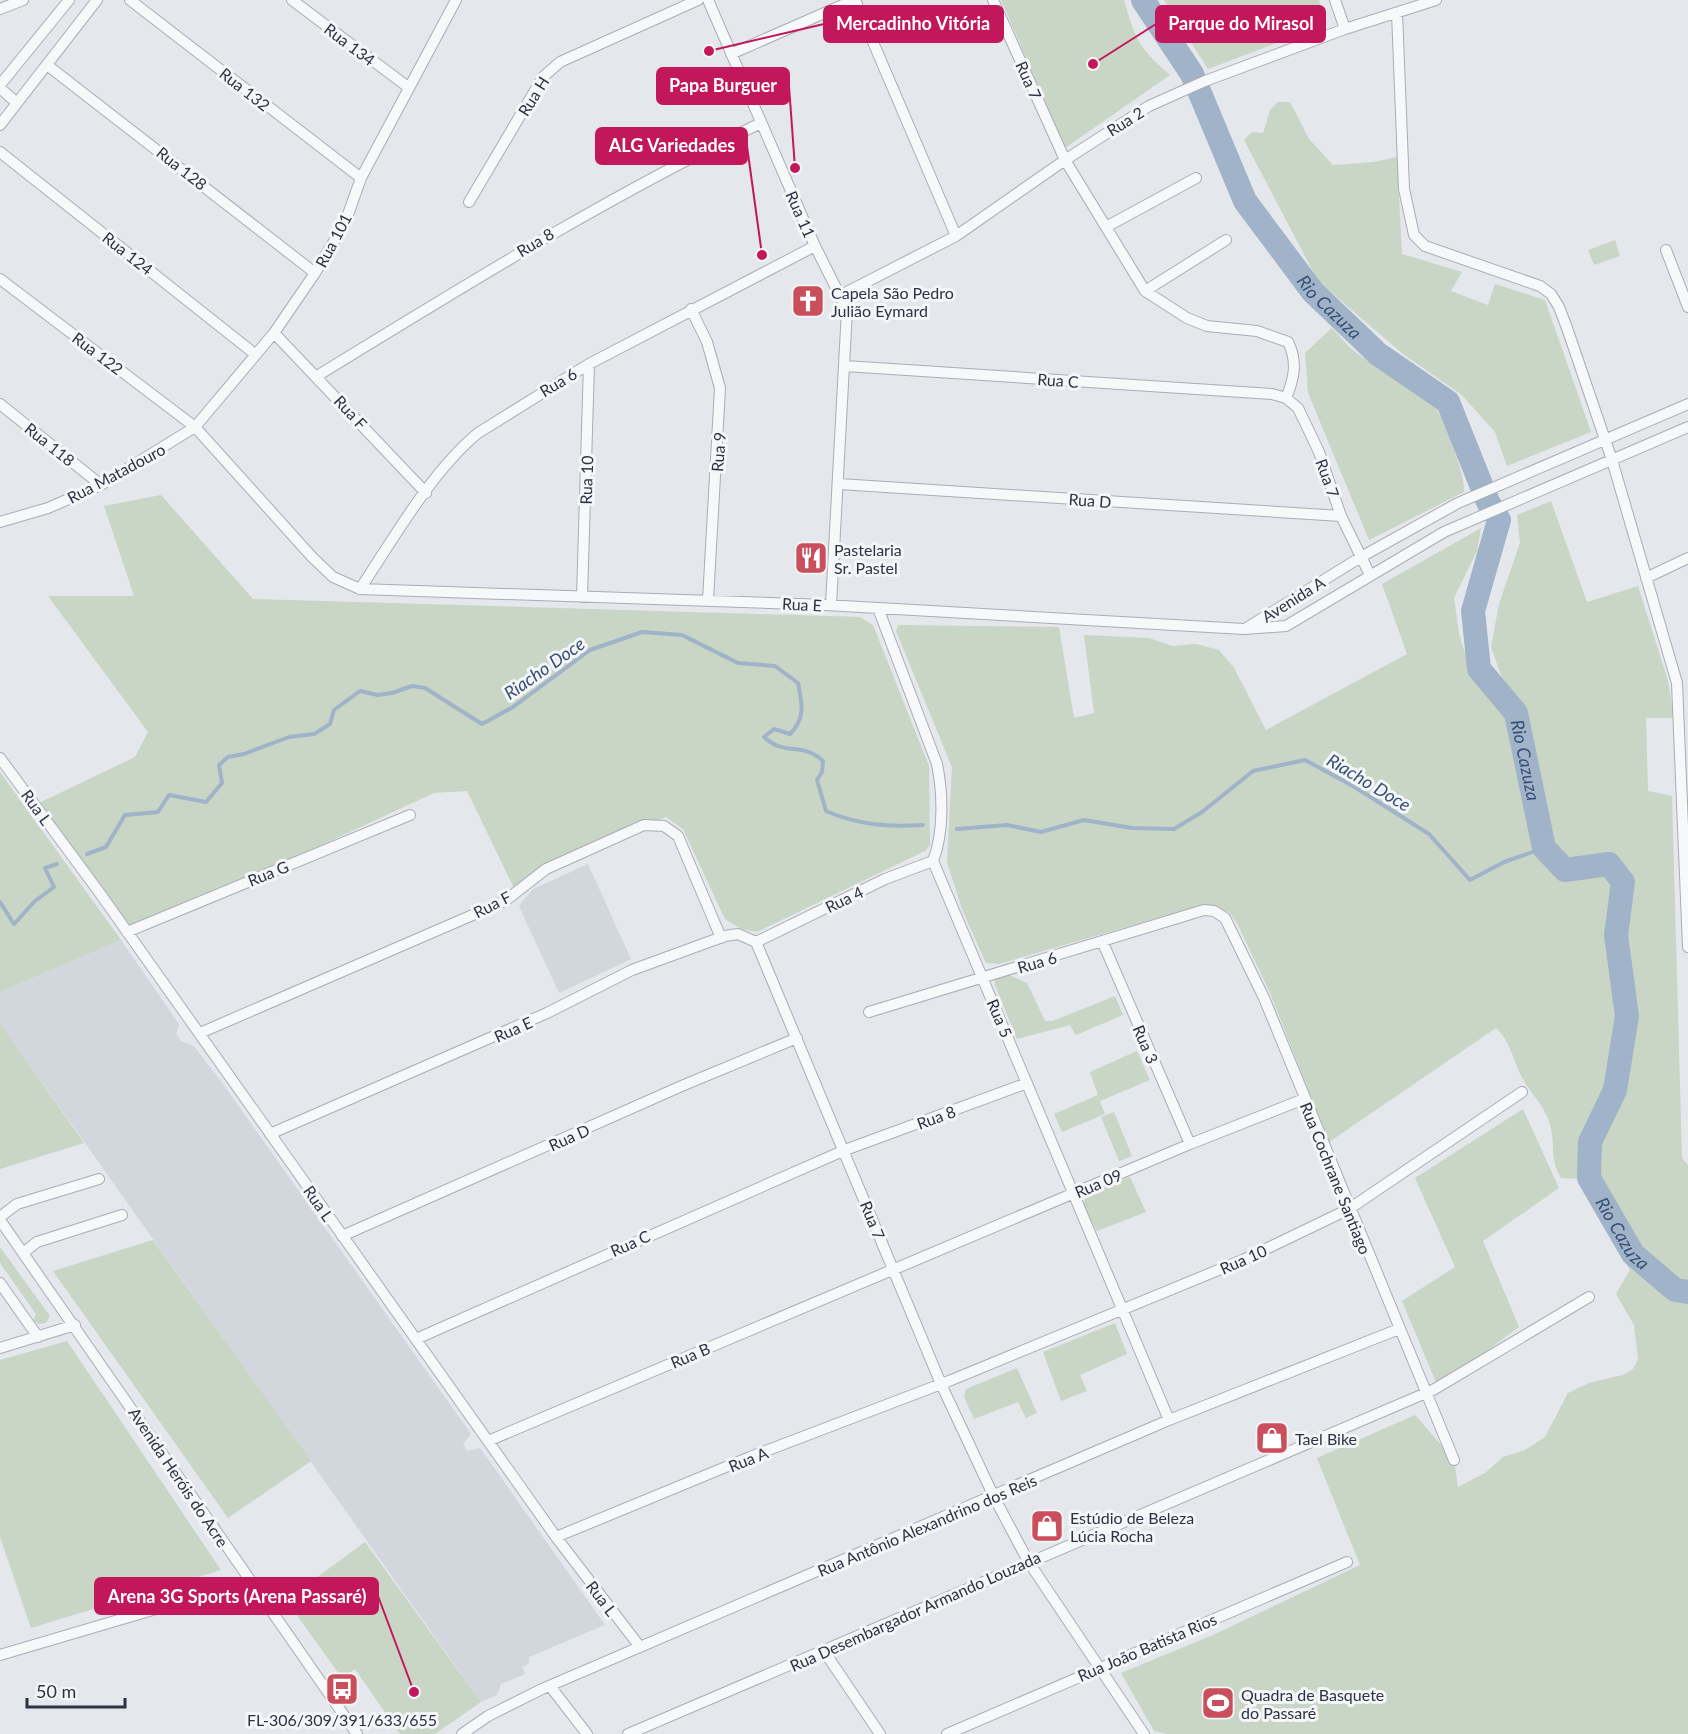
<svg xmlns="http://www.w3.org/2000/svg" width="1688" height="1734" viewBox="0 0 1688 1734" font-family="Lato,sans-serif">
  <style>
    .built { fill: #d2d6dd }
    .green { fill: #c9d5c5 }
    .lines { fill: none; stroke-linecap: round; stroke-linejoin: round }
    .stream { stroke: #a1b3c9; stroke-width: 4 }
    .river { stroke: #a1b3c9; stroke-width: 24 }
    .minor-casing { stroke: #a9adb5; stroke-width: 12 }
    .minor { stroke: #f7f8fa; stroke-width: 10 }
    .labels { text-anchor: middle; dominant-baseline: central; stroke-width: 6; stroke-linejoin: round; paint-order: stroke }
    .street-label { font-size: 16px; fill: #2c3343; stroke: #f4f6f8 }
    .poi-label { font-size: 16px; fill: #2c3343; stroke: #f4f6f8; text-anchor: start }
    .water-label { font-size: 18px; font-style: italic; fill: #375076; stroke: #f4f6f8 }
    .leader { fill: none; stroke: #c2185b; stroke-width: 2 }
    .callout-dot { fill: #c2185b; stroke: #f4f6f8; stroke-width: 2 }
    .callout { fill: #c2185b; stroke: #c2185b; stroke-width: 2 }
    .callout-label { font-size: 18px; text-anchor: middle; font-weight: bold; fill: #fff }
  </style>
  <rect width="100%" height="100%" fill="#e4e7eb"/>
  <path class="built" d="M588 864 631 959 559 993 519 906 533 889Z
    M121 940 179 1024 176 1034 181 1041 194 1046 223 1084 471 1434 463 1444 467 1451 480 1448 483 1452 605 1625 529 1657V1663L522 1667 525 1674 501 1684 497 1695 481 1702 0 1023V992Z"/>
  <path class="green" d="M1001 0H1124C1135 39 1139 48 1170 75L1065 148Z
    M1164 0H1319L1327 24 1208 69Z
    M1278 102H1290L1309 139 1333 165 1374 162 1397 157 1402 254 1462 272 1451 291 1488 305 1495 284 1545 300 1591 432 1507 466 1495 432 1462 395 1403 354 1318 281 1244 140 1252 132 1263 133 1270 110Z
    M1615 240 1620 256 1594 265 1588 250Z
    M1332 328C1340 336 1349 348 1358 354 1410 389 1432 379 1453 447 1458 462 1464 476 1464 492L1369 540 1308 393 1305 353Z
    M161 495 253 599 860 617 873 625 929 766 930 845 925 851 757 932 741 929 725 919 683 829 666 817 542 869 515 890 467 791 434 793 131 933 37 804 135 757 148 732 48 596H134L104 506Z
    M1551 501 1587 602 1638 586 1668 681 1674 718H1646L1648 791 1672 796 1682 1158 1688 1165V1734H1167L1154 1731 1121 1673 1213 1635 1360 1565 1317 1458 1415 1415 1454 1460 1458 1487 1485 1473 1503 1457 1525 1450 1545 1437 1568 1393 1589 1383 1623 1375 1633 1369 1638 1359 1634 1325 1616 1294 1630 1270 1580 1179 1561 1178C1550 1159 1555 1149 1551 1129 1547 1108 1534 1098 1524 1081 1513 1062 1512 1043 1496 1028L1329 1142 1270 993 1238 925 1230 913 1215 906 1202 905 999 964 986 963 963 912 947 862 952 767 896 631 898 625 1059 627 1074 718 1094 713 1084 635 1149 638 1172 646 1196 644 1219 650 1234 668 1266 730 1407 654 1382 584 1481 528 1477 551 1454 598 1459 634 1471 671 1496 706 1520 707 1501 675 1491 647 1499 604 1520 543 1517 515Z
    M0 772 121 940 0 992Z
    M1009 975 1027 983 1045 1021H1053L1115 996 1123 1015 1076 1035 1070 1025 1017 1039 995 985V979Z
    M0 1023 84 1143 0 1169Z
    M1137 1051 1150 1080 1100 1101 1105 1114 1062 1132 1054 1114 1098 1095 1090 1072Z
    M1523 1109 1559 1188 1483 1241 1519 1327 1438 1387 1402 1301 1455 1267 1415 1178Z
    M1114 1112 1132 1156 1119 1161 1101 1117Z
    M1130 1177 1146 1212 1097 1231C1093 1223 1086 1214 1084 1205 1081 1191 1119 1182 1130 1177Z
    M153 1240 311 1461 228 1518 53 1271Z
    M0 1247 50 1316 46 1323 38 1324 33 1320 36 1314 0 1263Z
    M1115 1323 1127 1354 1080 1375 1087 1391 1061 1401 1043 1352Z
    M67 1341 221 1570 31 1628 0 1537V1360Z
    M1017 1368 1037 1413 1026 1418 1018 1402 974 1419 964 1397 966 1389Z
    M365 1542 481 1702 435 1734H400L355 1669 342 1678 286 1600Z"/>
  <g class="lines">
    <path class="stream" d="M957 829 1007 825 1041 832 1084 820 1132 828 1174 829 1202 812 1253 771 1305 760 1353 786 1429 834 1470 880 1504 862 1544 848
      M87 854 106 847 125 815 158 812 169 795 206 802 222 783 219 765 228 757 244 754 289 737 314 734 330 724 334 710 360 691 378 695 392 693 412 686 425 688 482 724 513 707 590 650 642 632 682 635 738 663 775 666 798 683C802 703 806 718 790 734L774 729 764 737C785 757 802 741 823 761L822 772 817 780 826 811C858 825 888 827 923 825
      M0 902 14 924 35 901 54 887 45 868 57 864"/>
    <path class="river" id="s1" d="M1143 0 1192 74 1245 201 1313 292 1378 354 1448 402 1488 502 1499 520 1473 611 1479 669 1516 713 1544 848 1565 870 1609 864 1623 882 1616 935 1627 1016 1615 1090 1590 1142 1589 1178 1633 1254 1675 1290 1688 1292"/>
    <defs>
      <path id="minor" d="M130 0 361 178
        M292 0 408 87
        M708 0 815 246 847 310 831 605
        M855 0 956 236
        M993 0 1065 160 1145 291 1187 318 1207 326 1257 331 1288 342C1298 362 1294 379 1286 398
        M1335 0 1345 29
        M0 9 23 0
        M1397 13 1404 189 1414 235 1425 246 1540 286 1551 294 1559 307 1567 328 1612 460 1677 683 1688 947
        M731 54 854 0
        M47 65 315 273
        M0 85 69 0
        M0 88 17 103
        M0 125 97 0
        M0 152 255 354
        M469 202 543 77 560 62 698 0
        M1106 227 1196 178
        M1666 250 1688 307
        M0 279 195 427 312 557 333 577 360 589 826 605 1244 629 1286 626 1444 532 1688 427
        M1145 291 1226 240
        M841 295 956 236 1065 160 1149 106 1205 81 1345 29 1436 0
        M691 309 707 342 720 388 708 600
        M274 333 426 493
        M845 366 1272 394 1286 398 1298 408 1319 452 1341 516 1370 575
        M317 376C464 286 605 198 761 123
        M0 404 101 485
        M839 484 1341 516
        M0 522 48 508 101 485 195 427 274 333 315 273 345 223 361 178 456 0
        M1646 578 1688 558
        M360 589C394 538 431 472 478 433L589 364 815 246
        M582 597 589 364
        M878 608 937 764C943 794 944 832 933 861L1169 1420
        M1245 629 1361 557 1458 503 1688 404
        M0 758 99 892 556 1537 640 1647
        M127 932 410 815
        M756 942 941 1384 994 1497 1028 1561 1144 1734
        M756 942 885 879 933 861
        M1103 943 1190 1144
        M869 1012 1204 910 1214 911 1225 918 1264 998 1454 1460
        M200 1033 505 901 546 869 644 825 664 826 678 836 721 938
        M270 1134 547 1013 632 970 725 936 738 934 756 942
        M0 1217 17 1204 99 1179
        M0 1220 357 1734
        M342 1236 684 1085 797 1038
        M23 1253 37 1242 122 1215
        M0 1283 38 1337
        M416 1339 845 1150 1027 1083
        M0 1348 75 1325
        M488 1441 1190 1144 1304 1099
        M556 1537 750 1457 949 1381 1245 1259 1349 1209 1522 1092
        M824 1651 880 1734
        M0 1655 251 1581
        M550 1686 587 1734
        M462 1734 488 1716 542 1689 1169 1420 1399 1329
        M628 1734 1433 1390 1589 1297
        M947 1734 1347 1562"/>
    </defs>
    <use href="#minor" class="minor-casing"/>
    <use href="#minor" class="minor"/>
  </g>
  <defs>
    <symbol id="church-square" viewBox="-11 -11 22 22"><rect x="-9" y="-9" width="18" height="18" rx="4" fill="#ca4f5c" stroke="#f4f6f8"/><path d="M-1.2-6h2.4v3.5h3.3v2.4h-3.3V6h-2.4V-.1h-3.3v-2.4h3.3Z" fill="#fff"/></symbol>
    <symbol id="restaurant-square" viewBox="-11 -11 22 22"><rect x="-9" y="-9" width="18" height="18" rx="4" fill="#ca4f5c" stroke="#f4f6f8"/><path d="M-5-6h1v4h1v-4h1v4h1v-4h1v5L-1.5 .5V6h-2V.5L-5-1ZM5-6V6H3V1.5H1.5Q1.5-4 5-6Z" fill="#fff"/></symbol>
    <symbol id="shop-square" viewBox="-11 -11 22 22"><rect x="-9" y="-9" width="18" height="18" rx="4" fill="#ca4f5c" stroke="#f4f6f8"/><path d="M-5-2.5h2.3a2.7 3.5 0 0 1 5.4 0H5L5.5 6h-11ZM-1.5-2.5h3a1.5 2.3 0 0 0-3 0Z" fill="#fff"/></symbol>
    <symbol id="bus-square" viewBox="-11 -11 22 22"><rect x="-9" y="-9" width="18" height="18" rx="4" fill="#ca4f5c" stroke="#f4f6f8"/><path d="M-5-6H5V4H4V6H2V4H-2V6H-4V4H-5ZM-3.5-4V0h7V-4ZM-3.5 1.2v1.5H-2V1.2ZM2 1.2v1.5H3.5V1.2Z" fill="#fff"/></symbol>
    <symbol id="stadium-square" viewBox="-11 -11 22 22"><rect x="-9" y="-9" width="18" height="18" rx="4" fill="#ca4f5c" stroke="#f4f6f8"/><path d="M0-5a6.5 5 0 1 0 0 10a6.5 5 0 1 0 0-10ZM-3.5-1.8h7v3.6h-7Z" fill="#fff"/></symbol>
  </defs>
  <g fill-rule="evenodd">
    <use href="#church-square" x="789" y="282" width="38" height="38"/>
    <use href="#restaurant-square" x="792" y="539" width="38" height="38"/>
    <use href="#shop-square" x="1253" y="1419" width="38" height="38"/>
    <use href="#shop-square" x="1028" y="1507" width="38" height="38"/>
    <use href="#bus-square" x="323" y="1670" width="38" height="38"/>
    <use href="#stadium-square" x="1199" y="1684" width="38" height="38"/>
  </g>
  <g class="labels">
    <g class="street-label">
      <text transform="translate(350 44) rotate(37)">Rua 134</text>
      <text transform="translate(1029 80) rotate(66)">Rua 7</text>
      <text transform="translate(245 89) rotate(38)">Rua 132</text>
      <text transform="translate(533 96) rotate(-58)">Rua H</text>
      <text transform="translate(1125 121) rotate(-32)">Rua 2</text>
      <text transform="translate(182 168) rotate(38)">Rua 128</text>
      <text transform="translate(801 214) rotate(66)">Rua 11</text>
      <text transform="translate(333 240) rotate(-62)">Rua 101</text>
      <text transform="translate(535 242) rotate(-31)">Rua 8</text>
      <text transform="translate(128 253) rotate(38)">Rua 124</text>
      <text transform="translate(98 353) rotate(37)">Rua 122</text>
      <text transform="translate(1058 380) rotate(4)">Rua C</text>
      <text transform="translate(558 382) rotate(-31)">Rua 6</text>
      <text transform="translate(351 412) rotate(47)">Rua F</text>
      <text transform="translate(50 444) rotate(39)">Rua 118</text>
      <text transform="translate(718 452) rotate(-86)">Rua 9</text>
      <text transform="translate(116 473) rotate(-28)">Rua Matadouro</text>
      <text transform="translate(1328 478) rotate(70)">Rua 7</text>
      <text transform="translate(586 480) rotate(-88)">Rua 10</text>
      <text transform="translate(1090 500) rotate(4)">Rua D</text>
      <text transform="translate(1293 599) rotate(-32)">Avenida A</text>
      <text transform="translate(802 604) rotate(3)">Rua E</text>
      <text transform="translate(37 807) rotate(54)">Rua L</text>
      <text transform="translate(268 873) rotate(-22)">Rua G</text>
      <text transform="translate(844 899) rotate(-26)">Rua 4</text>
      <text transform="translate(492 904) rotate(-27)">Rua F</text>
      <text transform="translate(1037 962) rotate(-16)">Rua 6</text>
      <text transform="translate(1000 1018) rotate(67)">Rua 5</text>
      <text transform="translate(513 1029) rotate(-24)">Rua E</text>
      <text transform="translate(1146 1044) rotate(67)">Rua 3</text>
      <text transform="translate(936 1117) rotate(-20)">Rua 8</text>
      <text transform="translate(569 1137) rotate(-24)">Rua D</text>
      <text transform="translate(1336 1178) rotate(68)">Rua Cochrane Santiago</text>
      <text transform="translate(1098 1183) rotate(-23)">Rua 09</text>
      <text transform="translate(319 1203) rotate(55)">Rua L</text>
      <text transform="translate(873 1220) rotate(68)">Rua 7</text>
      <text transform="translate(630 1243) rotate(-24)">Rua C</text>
      <text transform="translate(1243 1259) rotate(-24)">Rua 10</text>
      <text transform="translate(690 1355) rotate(-23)">Rua B</text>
      <text transform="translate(748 1459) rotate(-22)">Rua A</text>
      <text transform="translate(179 1477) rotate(56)">Avenida Heróis do Acre</text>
      <text transform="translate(927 1525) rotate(-23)">Rua Antônio Alexandrino dos Reis</text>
      <text transform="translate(602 1598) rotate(53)">Rua L</text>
      <text transform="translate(915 1611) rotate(-24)">Rua Desembargador Armando Louzada</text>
      <text transform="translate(1147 1647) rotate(-23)">Rua João Batista Rios</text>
    </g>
    <g class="poi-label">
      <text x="831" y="292">Capela São Pedro<tspan x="831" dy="18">Julião Eymard</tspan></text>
      <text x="834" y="549">Pastelaria<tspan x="834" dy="18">Sr. Pastel</tspan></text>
      <text x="1295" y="1438">Tael Bike</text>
      <text x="1070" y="1517">Estúdio de Beleza<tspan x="1070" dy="18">Lúcia Rocha</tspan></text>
      <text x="1241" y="1694">Quadra de Basquete<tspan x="1241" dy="18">do Passaré</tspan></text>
      <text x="342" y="1719" text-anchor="middle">FL-306/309/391/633/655</text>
    </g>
    <g class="water-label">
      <text stroke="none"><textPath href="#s1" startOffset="362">Rio Cazuza</textPath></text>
      <text transform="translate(544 668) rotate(-35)">Riacho Doce</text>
      <text stroke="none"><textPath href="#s1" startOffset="902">Rio Cazuza</textPath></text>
      <text transform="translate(1369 782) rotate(31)">Riacho Doce</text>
      <text stroke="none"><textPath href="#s1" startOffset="1458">Rio Cazuza</textPath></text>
    </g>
  </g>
  <path class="leader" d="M709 51L824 24M1093 64L1156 24M795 168L789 86M762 255L747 146M414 1692L378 1596"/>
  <g class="callout-dot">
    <circle cx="709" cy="51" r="6"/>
    <circle cx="1093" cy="64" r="6"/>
    <circle cx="795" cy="168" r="6"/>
    <circle cx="762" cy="255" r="6"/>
    <circle cx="414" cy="1692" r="6"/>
  </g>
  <g class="callout">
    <rect x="824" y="6" width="179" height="36" rx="6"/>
    <rect x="1156" y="6" width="169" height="36" rx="6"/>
    <rect x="657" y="68" width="132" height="36" rx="6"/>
    <rect x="596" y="128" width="151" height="36" rx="6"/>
    <rect x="95" y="1578" width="283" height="36" rx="6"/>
  </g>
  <g class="callout-label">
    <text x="913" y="30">Mercadinho Vitória</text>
    <text x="1241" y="30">Parque do Mirasol</text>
    <text x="723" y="92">Papa Burguer</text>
    <text x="672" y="152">ALG Variedades</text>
    <text x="237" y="1603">Arena 3G Sports (Arena Passaré)</text>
  </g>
  <path d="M27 1698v9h98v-9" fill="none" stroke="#2c3343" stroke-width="3"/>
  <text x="36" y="1698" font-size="18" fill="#2c3343" stroke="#f4f6f8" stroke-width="4.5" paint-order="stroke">50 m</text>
</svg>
